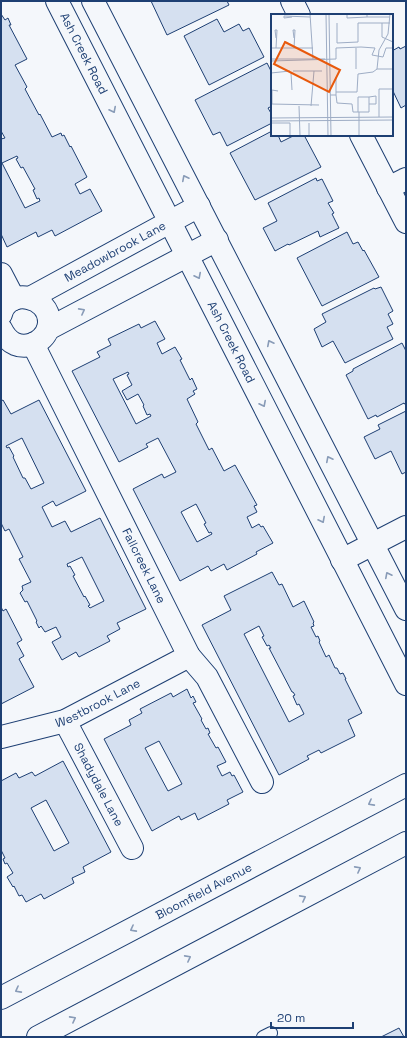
<svg xmlns="http://www.w3.org/2000/svg" width="407" height="1038" viewBox="0 0 407 1038" font-family="'Space Grotesk',sans-serif">
  <style>
    .building { fill: #d5e0f0; stroke: #1d3f73; fill-rule: evenodd }
    .lines { fill: none; stroke-linecap: round; stroke-linejoin: round }
    .lane-casing { stroke: #1d3f73; stroke-width: 14 }
    .street-casing { stroke: #1d3f73; stroke-width: 24 }
    .secondary-casing { stroke: #1d3f73; stroke-width: 24 }
    .lane { stroke: #f4f7fb; stroke-width: 12 }
    .street { stroke: #f4f7fb; stroke-width: 22 }
    .secondary { stroke: #f4f7fb; stroke-width: 22 }
    .oneway { stroke: #889bb7 }
    .labels { text-anchor: middle; dominant-baseline: central; stroke-width: 3; stroke-linejoin: round; paint-order: stroke }
    .street-label { font-size: 12px; fill: #1d3f73; stroke: #f4f7fb }
    .inset-road { fill: none; stroke: #9eadc5; stroke-width: 1 }
    .view { fill: #e8590c; fill-opacity: 0.15; stroke: #e8590c; stroke-width: 2 }
    .inset-edge { fill: none; stroke: #1d3f73; stroke-width: 2 }
  </style>
  <rect width="100%" height="100%" fill="#f4f7fb"/>
  <path class="building" d="M151 1H227L229 5 167 35Z
    M1 14 5 20 8 18 11 25H9L27 59 15 65 27 87 25 89 39 115 40 114 52 137 61 133 62 136 64 135 70 147 71 146 87 177 75 184 80 194 90 189 102 211 55 236 52 230 38 237 36 232 7 247 1 234V139L5 138 1 131ZM17 156 18 158 16 159 21 168 23 167 35 189 33 190 37 199 39 198 40 201 25 208 2 163Z
    M217 19 224 32 239 24 243 31 249 28 264 57 209 85 184 36Z
    M406 46V105L401 108 392 89V51L399 47 400 49Z
    M267 63 272 73V106L268 108 272 115V123L227 146 220 132 213 135 195 100Z
    M272 131V135H278L281 142 295 135H304L321 167 255 200 230 153Z
    M316 178 317 181 322 179 333 201 328 203 334 213 332 214 339 228 320 237 318 231 289 245 288 244 275 251 263 228 277 221 268 203Z
    M347 232 353 244 358 242 363 251 364 250 379 277 322 306 297 258Z
    M381 287 393 311 388 314 393 324 387 327 393 339 345 363 333 341 322 347 314 329 326 322 322 314 374 288 375 289Z
    M155 321 165 339 157 343 162 354 175 347 182 359 180 360 190 380 192 378 197 389 193 391 195 394 187 399 198 422 196 424 209 450 212 448 224 471 235 465 257 505 254 506 257 512 247 517 252 528 259 524 261 527 263 526 273 543 256 552 257 554 227 570 224 564 211 571 208 566 180 581 133 489 162 474 164 478 176 472 158 438 146 444 148 447 119 462 72 371 100 357 97 352 111 345 108 339 139 324 141 328ZM128 372 129 374 127 375 132 385 122 391 127 400 138 394 144 405 143 406 147 415 150 414 151 416 136 424 113 379ZM196 504 206 523 204 524 209 533 211 532 212 534 197 542 181 512Z
    M402 343 406 351V403L404 404V403L377 417 376 415 368 419 346 375 353 371V369Z
    M3 400 11 414 39 400 86 491 56 506 53 501 42 507 52 527 65 521 71 532 100 518 146 609 117 623 120 629 107 636 110 641 79 657 76 652 62 660 52 642 61 637 56 627 45 632 41 626 39 628 36 622 37 621 27 601 25 602 20 593 23 590 22 586 31 582 19 559 23 557 9 529 5 531 1 523V401ZM22 438 44 483 31 489 25 478H23L13 457 14 456 9 447 7 448 6 446ZM82 557 104 601 90 608 88 606 90 605 85 596 84 597 73 576 75 575 70 566 68 567 67 564Z
    M406 411V472L402 474 391 451 375 459 364 437 380 429 378 425Z
    M272 572 279 585 282 584 293 607 304 601 314 622 313 623 314 626 311 627 316 637 318 636 320 641 319 642 326 657 329 655 335 668H337L340 674 343 673 346 679H345L362 713 348 720 355 736 321 753 319 750 307 756 309 759 279 775 202 625 231 610 224 596ZM259 626 264 636 262 637 267 646 269 645 271 648H269L292 692H293L295 695 293 696 297 705 299 704 304 714 289 722 244 634Z
    M1 607 3 611 6 609 22 640 17 643 24 656 19 659 34 687 1 704Z
    M187 689 191 698 193 696 196 702 193 703 202 719 201 720 206 729 208 728 210 733 208 734 216 748 218 747 226 762 217 766 222 776 230 772 232 776 234 775 243 792 227 800 229 804 198 820 195 813 181 820 179 816 152 831 104 739 131 725 129 720 142 713 140 709 171 693 173 697ZM159 741 182 784 168 791 145 748Z
    M63 761 111 852 83 867 85 872 72 878 74 883 44 899 41 894 26 902 22 895 19 896 14 886 13 887 7 877 13 873 7 863 5 864 3 859 5 858 1 850V781L16 773 19 778 32 772 35 776ZM46 800 69 843 54 851 31 808Z
    M399 1028 404 1037H381Z"/>
  <g class="lines">
    <defs>
      <path id="lane" d="M263 1037 271 1033"/>
      <g id="street">
        <path id="s1" d="M57 1 406 684"/>
        <path d="M93 1 406 609"/>
        <path d="M292 1 299 15"/>
        <path d="M361 135 406 222"/>
        <path d="M388 188 406 179"/>
        <path d="M1 274 14 299"/>
        <path id="s2" d="M30 298 199 206"/>
        <path d="M1 314C8 287 50 295 49 323 48 339 30 350 15 344 8 341 4 335 1 329"/>
        <path d="M48 329 217 240"/>
        <path id="s3" d="M33 344 189 656 207 677 262 782"/>
        <path d="M342 560 406 527"/>
        <path id="s4" d="M65 721 132 848"/>
        <path id="s5" d="M1 737 65 721 189 656"/>
      </g>
      <g id="secondary">
        <path id="s6" d="M1 998 406 785"/>
        <path d="M38 1037 406 843"/>
      </g>
    </defs>
    <use href="#lane" class="lane-casing"/>
    <use href="#street" class="street-casing"/>
    <use href="#secondary" class="secondary-casing"/>
    <use href="#lane" class="lane"/>
    <use href="#street" class="street"/>
    <use href="#secondary" class="secondary"/>
  </g>
  <defs><path id="oneway-chevron" d="M-2-3.5L2.5 0L-2 3.5" fill="none" stroke-width="1.6" stroke-linecap="round" stroke-linejoin="round"/></defs>
  <g class="oneway">
    <use href="#oneway-chevron" transform="translate(113 110) rotate(63)"/>
    <use href="#oneway-chevron" transform="translate(185 178) rotate(-117)"/>
    <use href="#oneway-chevron" transform="translate(198 276) rotate(63)"/>
    <use href="#oneway-chevron" transform="translate(82 311) rotate(-28)"/>
    <use href="#oneway-chevron" transform="translate(270 343) rotate(-117)"/>
    <use href="#oneway-chevron" transform="translate(263 404) rotate(63)"/>
    <use href="#oneway-chevron" transform="translate(329 459) rotate(-117)"/>
    <use href="#oneway-chevron" transform="translate(322 520) rotate(63)"/>
    <use href="#oneway-chevron" transform="translate(388 575) rotate(-117)"/>
    <use href="#oneway-chevron" transform="translate(371 803) rotate(152)"/>
    <use href="#oneway-chevron" transform="translate(358 869) rotate(-28)"/>
    <use href="#oneway-chevron" transform="translate(303 898) rotate(-28)"/>
    <use href="#oneway-chevron" transform="translate(133 929) rotate(152)"/>
    <use href="#oneway-chevron" transform="translate(188 958) rotate(-28)"/>
    <use href="#oneway-chevron" transform="translate(18 990) rotate(152)"/>
    <use href="#oneway-chevron" transform="translate(73 1019) rotate(-28)"/>
  </g>
  <g class="labels">
    <g class="street-label">
      <text stroke="none"><textPath href="#s1" startOffset="59">Ash Creek Road</textPath></text>
      <text stroke="none"><textPath href="#s2" startOffset="97">Meadowbrook Lane</textPath></text>
      <text stroke="none"><textPath href="#s1" startOffset="383">Ash Creek Road</textPath></text>
      <text stroke="none"><textPath href="#s3" startOffset="248">Fallcreek Lane</textPath></text>
      <text stroke="none"><textPath href="#s5" startOffset="103">Westbrook Lane</textPath></text>
      <text stroke="none"><textPath href="#s4" startOffset="72">Shadydale Lane</textPath></text>
      <text stroke="none"><textPath href="#s6" startOffset="229">Bloomfield Avenue</textPath></text>
    </g>
  </g>
  <g transform="translate(271 14)">
    <rect width="122" height="122" fill="#f4f7fb"/>
    <path class="inset-road" d="M39 0 42 45M55 0 57 122M58 0 60 122M76 0V4L96 3V0M21 3 13 4V2L39 3M96 3H119M66 9V29L87 28V9H119M111 9V23L122 28M5 24 4 16H6L5 34M23 24 22 16H24L23 34M0 34H42M85 34V55M0 45H54M0 47 65 45V34L90 33 104 34 101 41 112 43 115 34H122M106 55 108 36 117 20 119 0M106 55H122M22 57H51M0 59 19 57M20 59 21 76M65 78H86L87 60 102 58 106 55M59 81H65V63M65 81 66 89 81 90 82 98H98V83L105 82V90H98M0 90 48 91M1 90V76L7 77M28 92 29 122M40 92 43 57M87 98V83H98M88 98V122M108 103V75H122M0 104 122 103M0 107 122 106M0 109H19V122M38 109V122"/>
    <path class="view" d="M14 28 69 56 58 78 3 50Z"/>
    <rect width="122" height="122" class="inset-edge"/>
  </g>
  <rect width="407" height="1038" fill="none" stroke="#1d3f73" stroke-width="4"/>
  <path d="M271 1022v6h82v-6" fill="none" stroke="#1d3f73" stroke-width="2"/>
  <text x="277" y="1022" font-size="12" fill="#1d3f73" stroke="#f4f7fb" stroke-width="3" paint-order="stroke">20 m</text>
</svg>
